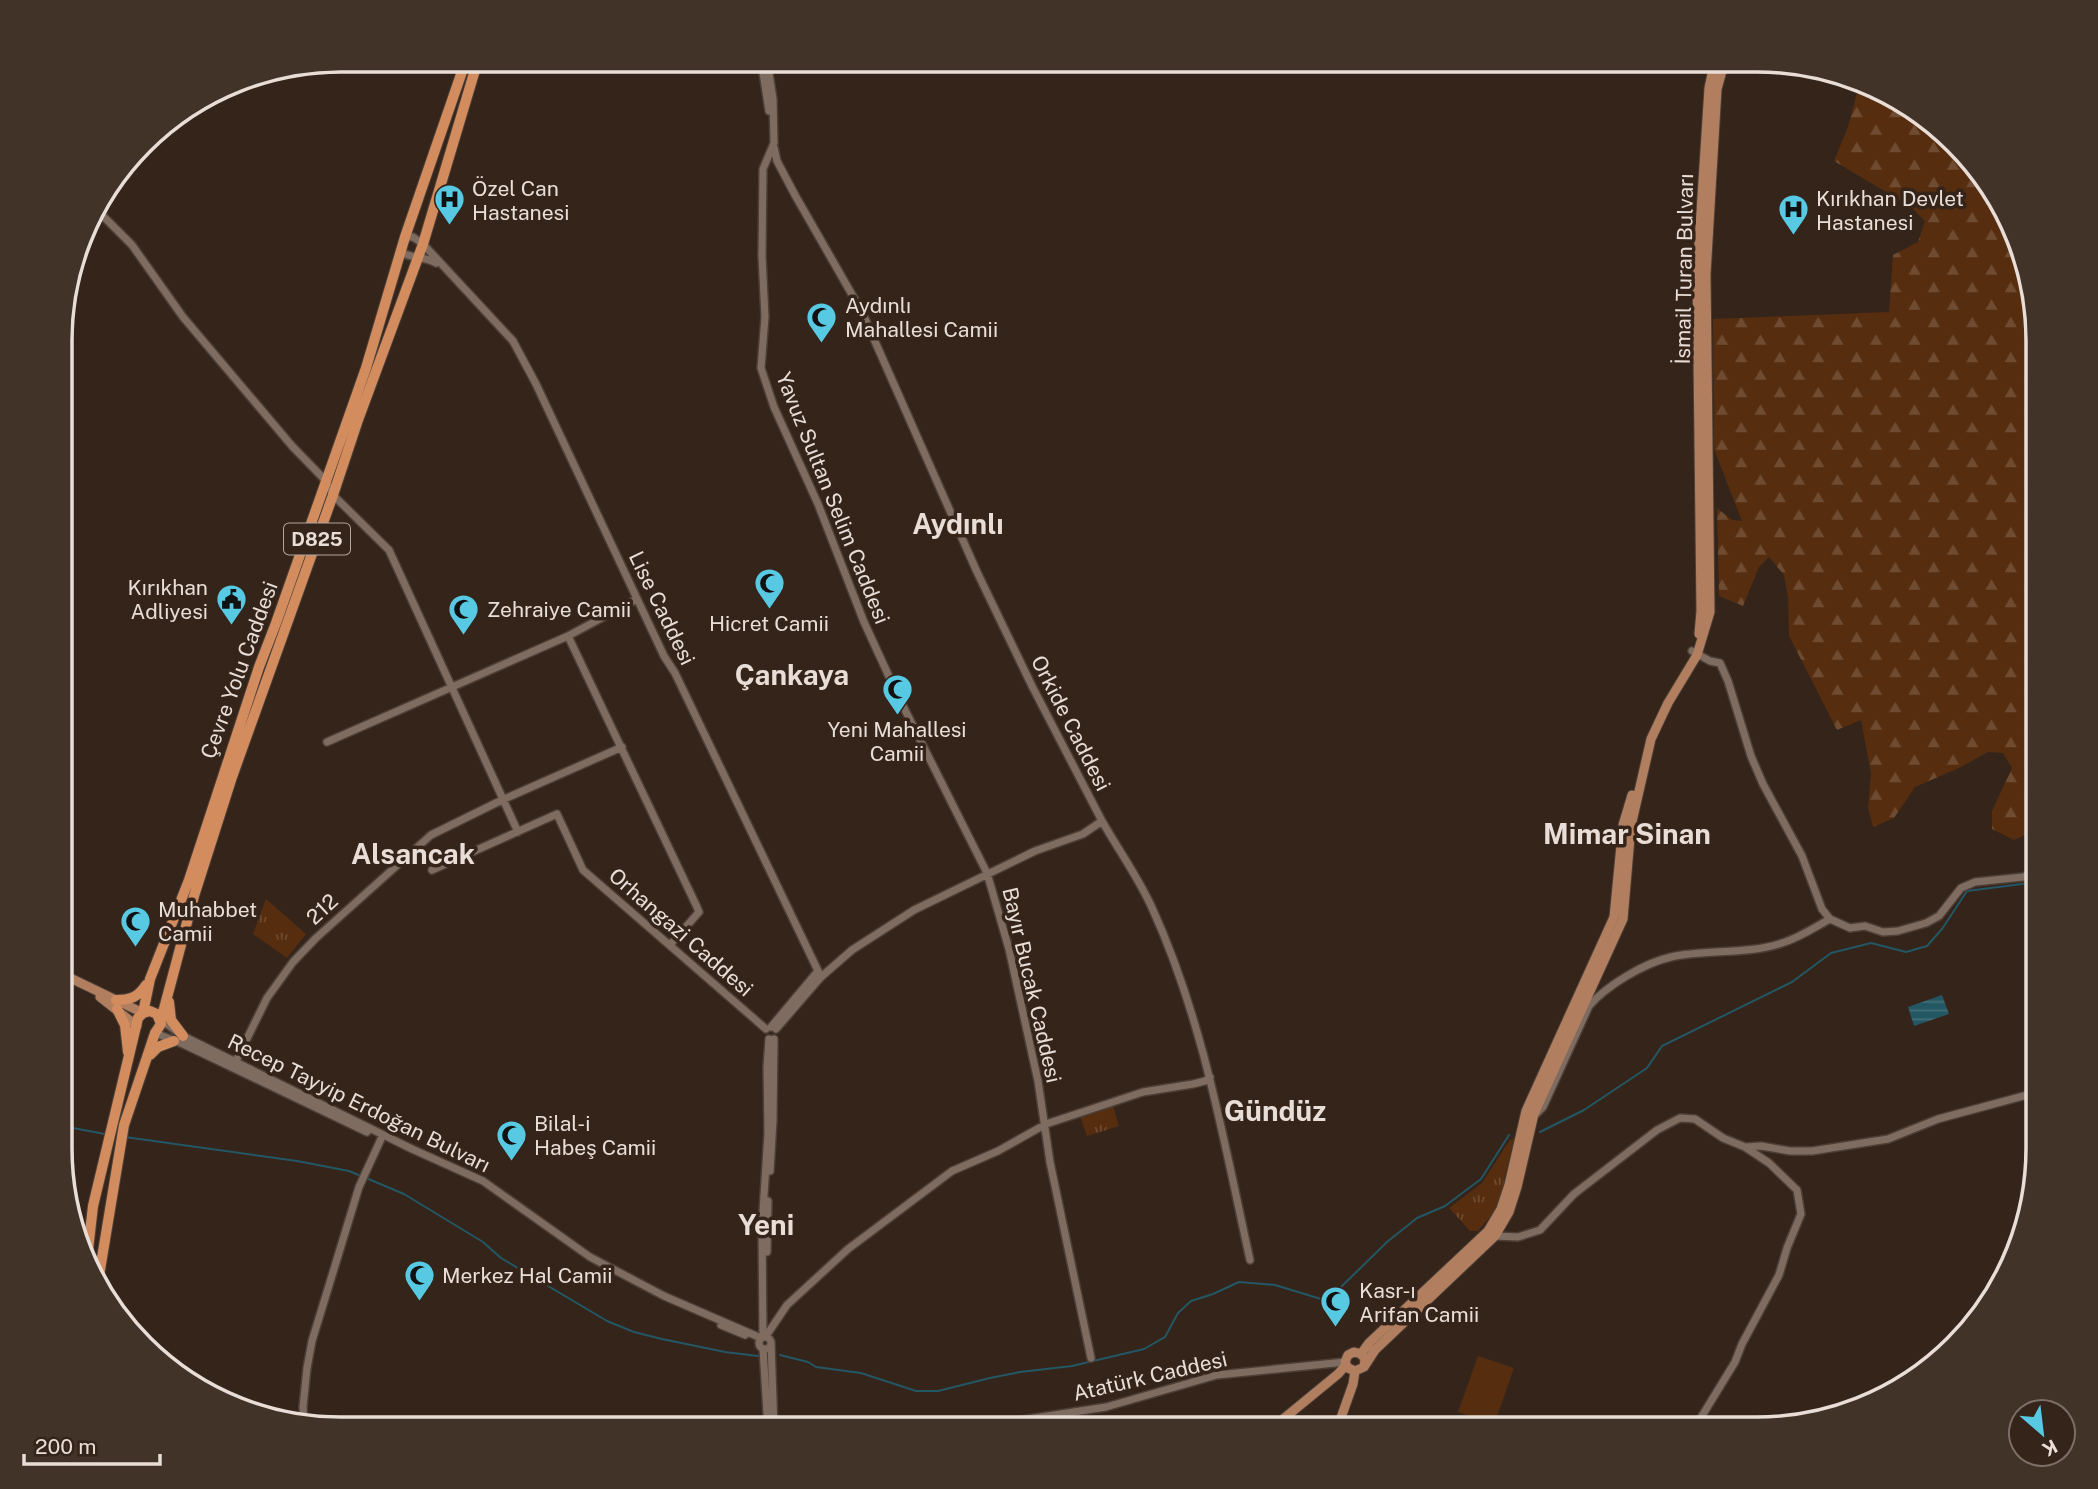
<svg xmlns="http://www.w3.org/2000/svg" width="2098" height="1489" viewBox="0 0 2098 1489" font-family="'Public Sans',sans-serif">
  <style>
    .grass { fill: url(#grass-tufts) }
    .forest { fill: url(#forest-firs) }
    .garden { fill: #562d0f }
    .water { fill: url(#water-rules) }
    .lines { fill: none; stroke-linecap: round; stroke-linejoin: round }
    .stream { stroke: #235764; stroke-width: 2 }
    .minor-casing { stroke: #4c3f37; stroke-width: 10 }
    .major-casing { stroke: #4c3f37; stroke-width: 11 }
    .highway-casing { stroke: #4c3f37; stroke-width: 12 }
    .minor { stroke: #7f6c60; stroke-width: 7 }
    .major { stroke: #b17f5f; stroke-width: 9 }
    .highway { stroke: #d38c5e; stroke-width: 10 }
    .labels { text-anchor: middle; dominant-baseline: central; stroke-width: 7; stroke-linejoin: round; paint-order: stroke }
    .shield { fill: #34241a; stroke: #b3a69e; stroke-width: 2 }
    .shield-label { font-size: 19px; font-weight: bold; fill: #e9ded7 }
    .poi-label { font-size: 21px; fill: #e9ded7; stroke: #34241a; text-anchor: start }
    .street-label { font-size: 21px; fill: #e9ded7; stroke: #34241a }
    .district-label { font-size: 28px; font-weight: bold; fill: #e9ded7; stroke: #34241a }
    .rim { fill: none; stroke: #e9ded7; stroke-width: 3.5 }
  </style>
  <defs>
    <pattern id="grass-tufts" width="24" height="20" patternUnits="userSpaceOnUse" patternTransform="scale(1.75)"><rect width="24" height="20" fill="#562d0f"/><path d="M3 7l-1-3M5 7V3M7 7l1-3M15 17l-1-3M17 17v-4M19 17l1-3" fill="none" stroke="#6e4b31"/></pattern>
    <pattern id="forest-firs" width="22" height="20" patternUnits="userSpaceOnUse" patternTransform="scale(1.75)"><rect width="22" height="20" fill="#562d0f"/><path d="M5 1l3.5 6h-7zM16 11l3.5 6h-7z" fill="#6e4b31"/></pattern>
    <pattern id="water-rules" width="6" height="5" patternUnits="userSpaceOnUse" patternTransform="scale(1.75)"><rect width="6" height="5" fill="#235764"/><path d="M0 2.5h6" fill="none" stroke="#436f79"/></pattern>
  </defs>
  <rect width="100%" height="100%" fill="#34241a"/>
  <path class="grass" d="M266 899 306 934 287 958 253 934Z
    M1113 1106 1119 1126 1087 1136 1080 1116Z
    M1514 1138 1501 1194 1494 1212 1478 1231H1470L1449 1208 1482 1183 1510 1140Z"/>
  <path class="forest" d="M1860 81 1929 118 1960 156 1971 181 2000 210 2005 211 2009 216 2038 323V829L2014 840 1992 829V811L2012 768 2003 753 1988 752 1961 767 1915 787 1894 818 1873 827 1868 808 1871 773 1861 720 1837 730 1789 636 1788 597 1784 575 1769 557 1759 567 1743 606 1719 596 1717 508 1732 520 1742 521 1714 449 1713 319 1889 312 1893 255 1918 242 1925 221 1911 207 1834 161 1848 127Z"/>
  <path class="garden" d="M1478 1356 1514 1368 1494 1425 1458 1412Z"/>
  <path class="water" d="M1942 995 1949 1014 1914 1026 1908 1007Z"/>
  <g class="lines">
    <path class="stream" d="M62 1126 105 1134
      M1540 1132 1584 1110 1647 1068 1662 1046 1792 982 1831 953 1871 943 1906 952 1927 946 1942 929 1967 891 2038 882
      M125 1137 297 1161 349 1171 361 1176
      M366 1178 404 1194 483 1242 501 1258 607 1321 634 1332 662 1339 725 1352 758 1356
      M780 1355 808 1362 816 1367 861 1373 916 1391H938L990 1378 1020 1372 1072 1366 1144 1349 1165 1337 1178 1313 1191 1301 1213 1294 1239 1282 1275 1285 1321 1299 1340 1288 1387 1242 1417 1218 1445 1206 1481 1179 1509 1135"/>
    <defs>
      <path id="minor" d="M761 60 769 111
        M767 60 773 99 774 143 763 169 762 256 765 317 761 368 774 407 818 504 864 622 898 696 987 873 1009 949 1038 1081 1050 1162 1091 1358
        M774 147 777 161 795 195 862 312 977 572 1032 686 1102 821C1119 851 1139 878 1153 910 1203 1020 1224 1142 1250 1260
        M95 208 132 245 183 317 292 446 327 482 333 495 389 550 518 832
        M405 237H413L423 244 513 341 536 384 664 656 675 673 821 977
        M400 252C413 259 425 256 436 263
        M568 636 697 907 699 912 670 945
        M1692 651 1710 661 1720 663 1728 681 1751 756 1763 784 1802 856 1822 909 1830 919 1850 928 1865 926 1883 932 1898 931 1926 923 1939 916 1961 888 1975 882 2023 877 2038 871
        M327 742 568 636 637 599
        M432 870 557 814 583 870 766 1029
        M161 1020 183 1036 412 1149 483 1181 590 1257 664 1296 761 1338
        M771 1027 818 971
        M776 1029 821 977 852 950 914 910 1035 851 1083 834 1102 821
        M155 1033 183 1044 367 1132
        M236 1061 267 998 293 962 316 938 431 835 502 800 622 747
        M1536 1114 1543 1107 1589 1006C1606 986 1644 963 1671 957 1707 949 1747 955 1782 943 1799 938 1815 927 1830 919
        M1745 1147 1761 1146 1790 1151H1812L1888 1139 1938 1119 2038 1092
        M770 1171 773 1120 774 1039
        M1492 1234 1495 1236 1518 1237 1540 1230 1574 1194 1657 1130 1680 1118 1695 1119 1723 1138 1745 1147 1769 1163 1797 1190 1801 1214 1787 1248 1779 1275 1742 1344 1735 1362 1694 1429
        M767 1252 768 1201
        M721 1325 745 1335
        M766 1336 787 1305 848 1249 952 1171 998 1151 1046 1124 1143 1092 1193 1084 1205 1081 1210 1077
        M759 1343a6 6 0 1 1 12 0a6 6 0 1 1-12 0Z
        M763 1337 762 1227 768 1133 767 1067 769 1039
        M771 1342 774 1429
        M763 1349 768 1429
        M304 1425 303 1407 307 1368 312 1341 359 1187 381 1139
        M963 1429 1106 1407 1217 1375 1345 1362"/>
      <path id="major" d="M1699 634 1701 611 1697 274 1709 88 1715 60
        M62 974 143 1013
        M100 997 137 1026
        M1361 1354 1369 1343 1488 1231 1501 1209 1509 1185 1526 1111 1614 917 1623 825 1632 795
        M1364 1367 1365 1359 1361 1354 1354 1352 1348 1355 1345 1362 1348 1368 1355 1371 1364 1367 1375 1350 1495 1236 1509 1212 1517 1187 1534 1114 1623 919 1631 826 1651 739 1668 703 1697 655 1710 612 1706 274 1717 89 1725 60
        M1271 1429 1338 1374 1346 1365
        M1337 1429 1353 1384 1355 1371"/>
      <path id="highway" d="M116 1000C131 1000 138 997 146 985
        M169 1002 171 1020 183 1036
        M117 1009 125 1025 128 1052
        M161 1020 194 896 232 777 333 495 358 420 423 244 478 60
        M150 1055 158 1047 174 1041
        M87 1259 93 1206 138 1018 143 1013 150 979 189 880 259 667 276 623 366 368 405 237 466 60
        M97 1288 124 1125 147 1057 155 1033 161 1024 157 1014 150 1011 143 1013"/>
    </defs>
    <use href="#minor" class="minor-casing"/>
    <use href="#major" class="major-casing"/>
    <use href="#highway" class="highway-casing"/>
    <use href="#minor" class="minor"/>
    <use href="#major" class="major"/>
    <use href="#highway" class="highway"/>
  </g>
  <defs>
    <symbol id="hospital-pin" viewBox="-11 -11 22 30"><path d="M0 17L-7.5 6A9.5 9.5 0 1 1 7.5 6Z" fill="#58c9e3" stroke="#34241a"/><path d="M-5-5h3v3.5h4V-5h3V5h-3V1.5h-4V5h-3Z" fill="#111"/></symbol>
    <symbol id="mosque-pin" viewBox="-11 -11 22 30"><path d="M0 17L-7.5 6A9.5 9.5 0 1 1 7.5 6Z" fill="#58c9e3" stroke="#34241a"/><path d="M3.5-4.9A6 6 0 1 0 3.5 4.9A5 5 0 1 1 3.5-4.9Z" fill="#111"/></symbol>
    <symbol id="civic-pin" viewBox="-11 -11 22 30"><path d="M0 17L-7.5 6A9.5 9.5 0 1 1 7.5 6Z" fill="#58c9e3" stroke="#34241a"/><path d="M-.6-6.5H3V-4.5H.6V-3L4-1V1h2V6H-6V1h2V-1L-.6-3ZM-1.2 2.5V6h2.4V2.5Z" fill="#111"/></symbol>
  </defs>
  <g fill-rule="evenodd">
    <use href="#hospital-pin" x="432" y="182" width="35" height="47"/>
    <use href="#hospital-pin" x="1776" y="192" width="35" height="47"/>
    <use href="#mosque-pin" x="804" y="300" width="35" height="47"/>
    <use href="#mosque-pin" x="752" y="566" width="35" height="47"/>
    <use href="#civic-pin" x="214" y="582" width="35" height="47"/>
    <use href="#mosque-pin" x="446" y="592" width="35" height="47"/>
    <use href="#mosque-pin" x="880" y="672" width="35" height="47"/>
    <use href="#mosque-pin" x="118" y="904" width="35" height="47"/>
    <use href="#mosque-pin" x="494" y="1118" width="35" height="47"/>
    <use href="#mosque-pin" x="402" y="1258" width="35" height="47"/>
    <use href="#mosque-pin" x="1318" y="1284" width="35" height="47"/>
  </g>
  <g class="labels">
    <rect class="shield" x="284" y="523.5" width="66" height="31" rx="5"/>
    <g class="shield-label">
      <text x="317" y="539">D825</text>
    </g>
    <g class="poi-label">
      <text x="472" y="188">Özel Can<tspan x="472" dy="24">Hastanesi</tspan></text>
      <text x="1816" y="198">Kırıkhan Devlet<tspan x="1816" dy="24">Hastanesi</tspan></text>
      <text x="845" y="305">Aydınlı<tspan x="845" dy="24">Mahallesi Camii</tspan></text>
      <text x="208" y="587" text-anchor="end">Kırıkhan<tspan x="208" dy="24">Adliyesi</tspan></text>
      <text x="487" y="609">Zehraiye Camii</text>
      <text x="769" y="623" text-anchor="middle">Hicret Camii</text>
      <text x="897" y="729" text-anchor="middle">Yeni Mahallesi<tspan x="897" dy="24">Camii</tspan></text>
      <text x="158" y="909">Muhabbet<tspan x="158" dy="24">Camii</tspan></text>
      <text x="534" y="1123">Bilal-i<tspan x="534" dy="24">Habeş Camii</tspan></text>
      <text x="442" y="1275">Merkez Hal Camii</text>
      <text x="1359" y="1290">Kasr-ı<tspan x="1359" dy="24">Arifan Camii</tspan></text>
    </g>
    <g class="street-label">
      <text transform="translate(1684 269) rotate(-89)">İsmail Turan Bulvarı</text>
      <text transform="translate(833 498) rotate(68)">Yavuz Sultan Selim Caddesi</text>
      <text transform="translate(662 608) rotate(64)">Lise Caddesi</text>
      <text transform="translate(239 670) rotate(-70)">Çevre Yolu Caddesi</text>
      <text transform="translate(1071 723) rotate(63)">Orkide Caddesi</text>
      <text transform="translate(322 909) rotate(-43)">212</text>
      <text transform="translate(681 932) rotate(41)">Orhangazi Caddesi</text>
      <text transform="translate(1032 985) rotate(77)">Bayır Bucak Caddesi</text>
      <text transform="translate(359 1103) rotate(26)">Recep Tayyip Erdoğan Bulvarı</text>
      <text transform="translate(1150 1376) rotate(-13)">Atatürk Caddesi</text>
    </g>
    <g class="district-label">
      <text x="958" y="523">Aydınlı</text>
      <text x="792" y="674">Çankaya</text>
      <text x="1627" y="833">Mimar Sinan</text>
      <text x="413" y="853">Alsancak</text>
      <text x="1275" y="1110">Gündüz</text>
      <text x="766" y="1224">Yeni</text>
    </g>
  </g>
  <path d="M0 0H2098V1489H0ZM341 72H1757A269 269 0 0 1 2026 341V1148A269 269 0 0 1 1757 1417H341A269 269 0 0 1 72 1148V341A269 269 0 0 1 341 72Z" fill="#423329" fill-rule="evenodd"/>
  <path class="rim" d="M341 72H1757A269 269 0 0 1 2026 341V1148A269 269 0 0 1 1757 1417H341A269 269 0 0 1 72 1148V341A269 269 0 0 1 341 72Z"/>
  <g transform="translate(2042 1433) rotate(152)"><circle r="33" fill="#34241a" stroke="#7c6e66" stroke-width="2"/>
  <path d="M0-5L12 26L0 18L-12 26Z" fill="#58c9e3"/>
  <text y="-10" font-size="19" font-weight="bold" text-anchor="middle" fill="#e9ded7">K</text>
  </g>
  <path d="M24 1454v10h136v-10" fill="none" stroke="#e9ded7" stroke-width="3.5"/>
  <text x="35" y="1454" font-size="21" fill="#e9ded7" stroke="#34241a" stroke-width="5" paint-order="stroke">200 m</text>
</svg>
